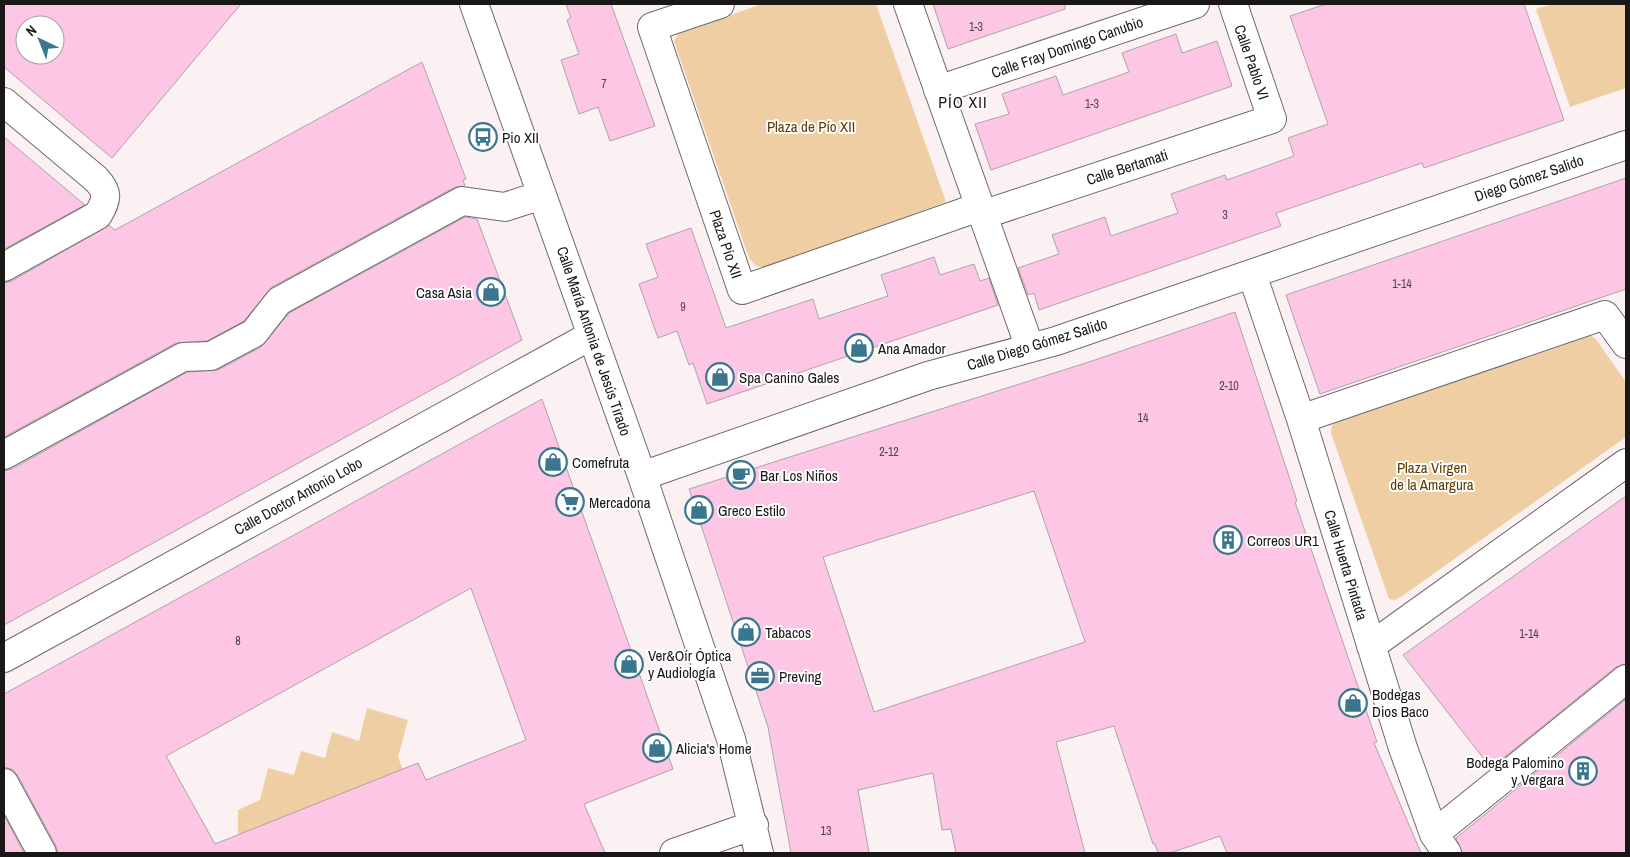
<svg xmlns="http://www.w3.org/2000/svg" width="1630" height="857" viewBox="0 0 1630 857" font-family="'Archivo Narrow',sans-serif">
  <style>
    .green { fill: #f0cea3 }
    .building { fill: #fdc6e4; stroke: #aca4a8; fill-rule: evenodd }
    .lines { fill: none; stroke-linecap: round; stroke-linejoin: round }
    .minor-casing { stroke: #71696a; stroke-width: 30 }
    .minor { stroke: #fff; stroke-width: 28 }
    .labels { text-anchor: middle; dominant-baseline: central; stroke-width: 4; stroke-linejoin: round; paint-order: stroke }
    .number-label { font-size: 12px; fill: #53434a }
    .street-label { font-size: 15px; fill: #1a1717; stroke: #fff }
    .park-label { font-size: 15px; fill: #5e3d00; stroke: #fff }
    .poi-label { font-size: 15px; fill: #1a1717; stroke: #fff; text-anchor: start }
    .neighbourhood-label { font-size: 16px; letter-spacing: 1px; fill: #1a1717; stroke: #fff }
  </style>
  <rect width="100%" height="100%" fill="#fbf1f2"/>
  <path class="green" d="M762 4H876L946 202 764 268 755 265 749 258 674 41 678 34 685 31Z
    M1553 4H1626V88L1570 107 1536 9Z
    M1589 335 1595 338 1626 382V437L1401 597 1395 600 1389 599 1331 433 1332 425 1335 422Z
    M367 708 408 720 398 757 403 770 238 835V810L260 800 268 768 294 775 301 751 325 758 332 732 359 741Z"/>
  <path class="building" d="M4 4H241L112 158 4 67ZM25 25H55V55H25Z
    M566 4H611L655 126 610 141 598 107 579 114 561 60 579 54 567 20 571 18Z
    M933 4H1065V9L948 49Z
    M1326 4H1524L1564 120 1424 168 1422 163 1276 213 1281 226 1039 310 1034 293 1028 295 1018 268 1059 254 1052 235 1105 217 1111 236 1178 213 1171 194 1225 175 1227 180 1294 156 1288 138 1328 124 1290 16Z
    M1176 34 1182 53 1217 41 1232 86 991 170 975 124 1009 114 1002 94 1056 76 1063 95 1129 72 1122 53Z
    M422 62 466 179 463 180 465 186 455 187 272 287 244 321 207 341 176 343 4 437V283L12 281 109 225 115 230Z
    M4 137 85 205 4 249Z
    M1626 178V289L1320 394 1286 295Z
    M465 217 477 219 522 340 4 625V471L12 469 187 372 218 370 261 347 289 313Z
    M691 228 726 328 813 299 819 319 888 296 881 275 934 257 940 275 974 264 980 281 989 278 998 305 707 404 693 363 689 365 677 331 658 338 639 284 658 277 646 244Z
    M1235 312 1297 501 1295 502 1377 742 1374 743 1421 853H1227L1220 836 1170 853H1158L1155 844H1153L1114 726 1056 742 1085 853H956L951 829 942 830 933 773 858 790 869 853H791L768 727 689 489 1092 361ZM1034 491 1085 642 874 712 823 557Z
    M542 399 673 769 584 804 605 853H58L56 846 18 776 12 769 4 767V694ZM471 588 526 740 426 780 418 763 215 844 166 756Z
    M1626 496V664L1616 667 1491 768 1403 655Z
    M1626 699V853H1462L1456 838Z
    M4 815 24 853H4Z"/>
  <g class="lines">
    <defs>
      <path id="minor" d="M474 4 642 476 731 739 759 853
        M720 4 652 27 742 290 979 207
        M908 4 1030 348
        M938 90 1195 4
        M4 102 96 179C109 193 107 199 98 215L4 267
        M982 215 1272 119 1233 4
        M1252 274 1301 419 1403 748 1434 834 1447 853
        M1301 419 1605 315 1626 344
        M4 455 183 357 211 356 254 333 279 301 462 201 505 207 542 195
        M642 476 928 376 1056 341 1626 145
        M1371 646 1626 463
        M4 658 592 335
        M4 783 42 853
        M1434 834 1626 679
        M674 853 754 825"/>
    </defs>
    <use href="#minor" class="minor-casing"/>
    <use href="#minor" class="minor"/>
  </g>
  <defs>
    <symbol id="bus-ring" viewBox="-11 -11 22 22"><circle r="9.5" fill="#fff" stroke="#3a768d" stroke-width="1.5"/><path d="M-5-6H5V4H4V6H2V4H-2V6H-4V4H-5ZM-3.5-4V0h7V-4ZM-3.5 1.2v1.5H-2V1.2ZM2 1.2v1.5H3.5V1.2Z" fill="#3a768d"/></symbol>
    <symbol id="shop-ring" viewBox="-11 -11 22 22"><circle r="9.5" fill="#fff" stroke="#3a768d" stroke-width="1.5"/><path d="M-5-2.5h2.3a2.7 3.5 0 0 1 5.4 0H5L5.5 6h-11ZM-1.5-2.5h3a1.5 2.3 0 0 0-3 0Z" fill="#3a768d"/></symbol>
    <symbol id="cafe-ring" viewBox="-11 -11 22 22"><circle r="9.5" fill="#fff" stroke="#3a768d" stroke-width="1.5"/><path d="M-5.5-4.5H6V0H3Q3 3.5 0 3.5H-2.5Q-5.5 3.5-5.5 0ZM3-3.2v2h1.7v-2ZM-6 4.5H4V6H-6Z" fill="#3a768d"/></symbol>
    <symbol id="supermarket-ring" viewBox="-11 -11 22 22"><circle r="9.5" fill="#fff" stroke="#3a768d" stroke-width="1.5"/><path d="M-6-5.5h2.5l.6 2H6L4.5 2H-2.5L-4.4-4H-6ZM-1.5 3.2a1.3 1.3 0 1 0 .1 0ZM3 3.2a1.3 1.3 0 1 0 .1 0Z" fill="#3a768d"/></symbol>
    <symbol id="building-ring" viewBox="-11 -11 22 22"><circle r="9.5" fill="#fff" stroke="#3a768d" stroke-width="1.5"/><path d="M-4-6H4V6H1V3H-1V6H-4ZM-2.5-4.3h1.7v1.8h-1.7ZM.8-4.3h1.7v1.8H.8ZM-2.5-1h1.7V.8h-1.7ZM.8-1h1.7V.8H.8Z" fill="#3a768d"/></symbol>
    <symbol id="office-ring" viewBox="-11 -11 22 22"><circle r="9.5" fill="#fff" stroke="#3a768d" stroke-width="1.5"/><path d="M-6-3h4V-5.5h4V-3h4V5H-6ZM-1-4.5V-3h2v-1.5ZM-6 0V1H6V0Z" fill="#3a768d"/></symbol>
  </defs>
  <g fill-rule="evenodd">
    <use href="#bus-ring" x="467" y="121" width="32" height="32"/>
    <use href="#shop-ring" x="475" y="276" width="32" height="32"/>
    <use href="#shop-ring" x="843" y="332" width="32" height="32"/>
    <use href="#shop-ring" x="704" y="361" width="32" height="32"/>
    <use href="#shop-ring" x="537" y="446" width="32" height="32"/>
    <use href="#cafe-ring" x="725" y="459" width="32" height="32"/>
    <use href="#supermarket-ring" x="554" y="486" width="32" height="32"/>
    <use href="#shop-ring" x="683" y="494" width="32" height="32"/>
    <use href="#building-ring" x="1212" y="524" width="32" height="32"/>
    <use href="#shop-ring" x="730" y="616" width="32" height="32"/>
    <use href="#shop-ring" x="613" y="648" width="32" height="32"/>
    <use href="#office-ring" x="744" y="660" width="32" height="32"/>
    <use href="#shop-ring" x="1337" y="687" width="32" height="32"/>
    <use href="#shop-ring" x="641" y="732" width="32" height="32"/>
    <use href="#building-ring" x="1567" y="755" width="32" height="32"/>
  </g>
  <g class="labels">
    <g class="number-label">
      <text x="976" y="27">1-3</text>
      <text x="604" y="84">7</text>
      <text x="1092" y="104">1-3</text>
      <text x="1225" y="215">3</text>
      <text x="1402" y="284">1-14</text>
      <text x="683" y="307">9</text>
      <text x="1229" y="386">2-10</text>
      <text x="1143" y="418">14</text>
      <text x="889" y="452">2-12</text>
      <text x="1529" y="634">1-14</text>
      <text x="238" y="641">8</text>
      <text x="826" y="831">13</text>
    </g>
    <g class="street-label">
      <text transform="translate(1067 47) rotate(-19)">Calle Fray Domingo Canubio</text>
      <text transform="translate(1252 62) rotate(71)">Calle Pablo VI</text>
      <text transform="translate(1127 167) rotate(-18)">Calle Bertamati</text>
      <text transform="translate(1529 178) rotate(-19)">Diego Gómez Salido</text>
      <text transform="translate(726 244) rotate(71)">Plaza Pío XII</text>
      <text transform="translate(594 341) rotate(71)">Calle María Antonia de Jesús Tirado</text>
      <text transform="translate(1037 344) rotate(-17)">Calle Diego Gómez Salido</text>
      <text transform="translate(298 496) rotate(-29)">Calle Doctor Antonio Lobo</text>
      <text transform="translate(1346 565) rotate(73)">Calle Huerta Pintada</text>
    </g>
    <g class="park-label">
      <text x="811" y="126">Plaza de Pío XII</text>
      <text x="1432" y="467">Plaza Virgen<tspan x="1432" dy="17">de la Amargura</tspan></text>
    </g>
    <g class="poi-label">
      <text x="502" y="137">Pio XII</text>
      <text x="472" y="292" text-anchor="end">Casa Asia</text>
      <text x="878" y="348">Ana Amador</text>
      <text x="739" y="377">Spa Canino Gales</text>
      <text x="572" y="462">Comefruta</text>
      <text x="760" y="475">Bar Los Niños</text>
      <text x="589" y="502">Mercadona</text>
      <text x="718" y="510">Greco Estilo</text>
      <text x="1247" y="540">Correos UR1</text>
      <text x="765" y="632">Tabacos</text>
      <text x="648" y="655">Ver&amp;Oír Óptica<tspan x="648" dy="17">y Audiología</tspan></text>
      <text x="779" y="676">Preving</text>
      <text x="1372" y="694">Bodegas<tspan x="1372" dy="17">Dios Baco</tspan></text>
      <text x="676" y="748">Alicia's Home</text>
      <text x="1564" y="762" text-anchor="end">Bodega Palomino<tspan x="1564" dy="17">y Vergara</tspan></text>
    </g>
    <g class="neighbourhood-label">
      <text x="963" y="102">PÍO XII</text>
    </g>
  </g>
  <rect width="1630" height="857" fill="none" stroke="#1a1717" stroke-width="10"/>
  <g transform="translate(40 40) rotate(317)"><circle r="24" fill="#ffffff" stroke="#a3a2a2"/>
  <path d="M0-4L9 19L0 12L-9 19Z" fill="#3a768d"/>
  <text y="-8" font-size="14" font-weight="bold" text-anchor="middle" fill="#1a1717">N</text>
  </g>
</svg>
